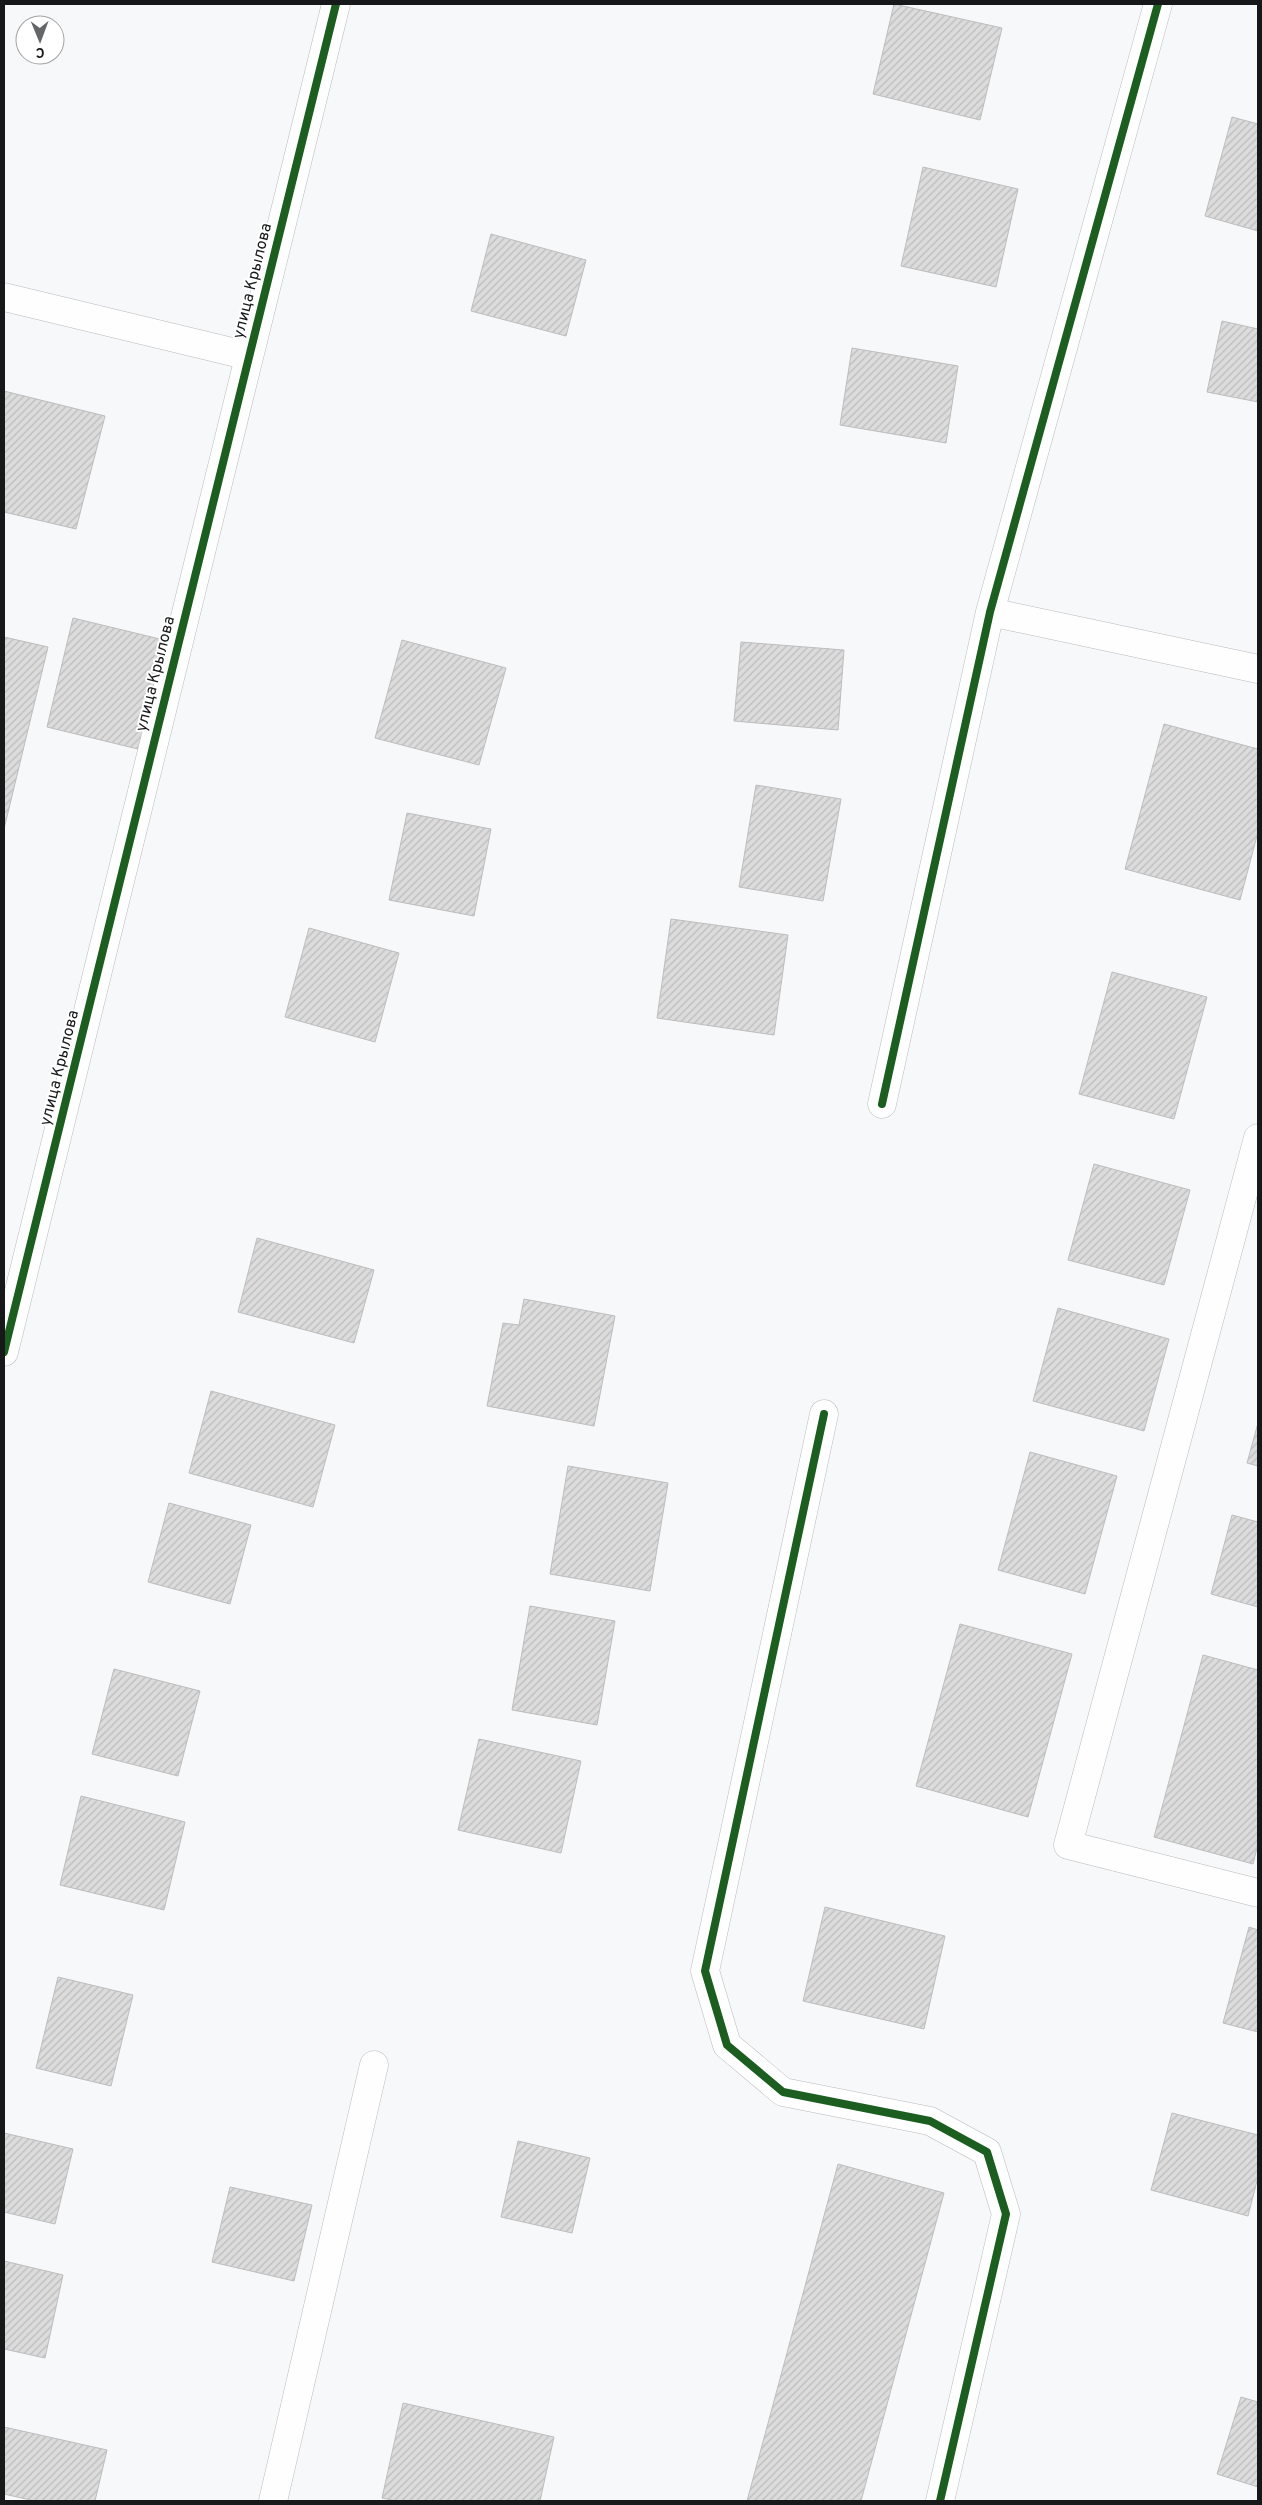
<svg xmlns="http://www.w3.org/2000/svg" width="1262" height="2505" viewBox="0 0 1262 2505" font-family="Overpass,sans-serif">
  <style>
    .building { fill: url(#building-hatch); stroke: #bdbdbe }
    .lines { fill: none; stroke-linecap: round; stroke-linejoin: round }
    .minor-casing { stroke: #b9babc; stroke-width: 29 }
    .minor { stroke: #fefefe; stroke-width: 28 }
    .cycleway-casing { stroke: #fff; stroke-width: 11 }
    .cycleway { stroke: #1b5e20; stroke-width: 8 }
    .labels { text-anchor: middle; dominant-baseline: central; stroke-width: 4; stroke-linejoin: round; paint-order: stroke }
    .street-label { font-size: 16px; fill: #171819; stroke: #fff }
  </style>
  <defs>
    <pattern id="building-hatch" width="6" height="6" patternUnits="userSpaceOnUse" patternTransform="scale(1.25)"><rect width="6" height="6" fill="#dcdcdd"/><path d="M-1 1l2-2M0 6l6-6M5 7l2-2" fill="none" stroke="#bcbcbd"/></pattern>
  </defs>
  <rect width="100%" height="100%" fill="#f7f8fa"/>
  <path class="building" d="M894 4 1002 28 980 120 873 94Z
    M1232 117 1258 124V231L1205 216Z
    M923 167 1018 189 996 287 901 266Z
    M491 234 586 260 566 336 471 311Z
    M1222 321 1258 329V402L1207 392Z
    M852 348 958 366 946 443 840 425Z
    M4 391 105 416 76 529 4 512Z
    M73 618 168 641 142 750 47 727Z
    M4 637 48 647 4 829Z
    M402 640 506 668 479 765 375 738Z
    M741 642 844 650 838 730 734 721Z
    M1164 724 1258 749V832L1240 900 1125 869Z
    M756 785 841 799 823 901 739 887Z
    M407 813 491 829 474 916 389 900Z
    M671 919 788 935 774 1035 657 1018Z
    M309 928 399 953 375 1042 285 1017Z
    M1112 972 1207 997 1174 1119 1079 1094Z
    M1094 1164 1190 1190 1164 1285 1068 1260Z
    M257 1238 374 1270 354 1343 238 1312Z
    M524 1299 615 1316 594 1426 487 1406 503 1323 519 1325Z
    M1058 1308 1169 1339 1144 1431 1033 1401Z
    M211 1391 335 1425 313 1507 189 1473Z
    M1258 1423V1466L1247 1463Z
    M1030 1452 1117 1476 1085 1594 998 1570Z
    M568 1466 668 1483 650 1591 550 1574Z
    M169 1503 251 1525 230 1604 148 1582Z
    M1232 1515 1258 1522V1607L1211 1594Z
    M530 1606 615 1621 597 1725 512 1710Z
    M960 1624 1072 1654 1028 1817 916 1786Z
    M1203 1655 1258 1670V1844L1253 1864 1154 1837Z
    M114 1669 200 1691 178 1776 92 1754Z
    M479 1739 581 1761 561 1853 458 1830Z
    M81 1796 185 1822 164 1910 60 1885Z
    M825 1907 945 1936 924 2029 803 2001Z
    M1249 1927 1258 1930V2032L1223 2023Z
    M58 1977 133 1995 111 2086 36 2068Z
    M1172 2113 1258 2135V2177L1248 2216 1151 2190Z
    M4 2133 73 2149 55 2224 4 2212Z
    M518 2141 590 2158 572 2233 501 2217Z
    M838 2164 944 2193 861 2501H747Z
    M230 2187 312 2205 294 2281 212 2262Z
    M4 2261 63 2275 45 2358 4 2349Z
    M1241 2397 1258 2402V2487L1217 2474Z
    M403 2403 554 2437 540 2501H396L382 2498Z
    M4 2427 107 2450 95 2501H35L4 2494Z"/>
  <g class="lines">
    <defs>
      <path id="minor" d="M4 297 249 356
        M990 612 1258 669
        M882 1104 990 612 1158 4
        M1258 1138 1068 1845 1258 1893
        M4 1352 336 4
        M824 1414 705 1971 727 2045 783 2092 930 2121 987 2152 1006 2214 940 2501
        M273 2501 374 2065"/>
    </defs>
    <use href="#minor" class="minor-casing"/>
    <use href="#minor" class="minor"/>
    <defs>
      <path id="cycleway" d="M882 1104 990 612 1158 4
        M4 1352 336 4
        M824 1414 705 1971 727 2045 783 2092 930 2121 987 2152 1006 2214 940 2501"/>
    </defs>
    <use href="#cycleway" class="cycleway-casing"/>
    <use href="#cycleway" class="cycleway"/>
  </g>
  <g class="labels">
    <g class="street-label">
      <text transform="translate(253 281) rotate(-76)">улица Крылова</text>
      <text transform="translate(156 674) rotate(-76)">улица Крылова</text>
      <text transform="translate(60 1068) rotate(-76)">улица Крылова</text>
    </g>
  </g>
  <rect width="1262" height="2505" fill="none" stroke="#171819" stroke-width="10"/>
  <g transform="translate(40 40) rotate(179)"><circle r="24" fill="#ffffff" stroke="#a2a3a3"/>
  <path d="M0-4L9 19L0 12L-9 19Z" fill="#656668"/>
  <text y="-8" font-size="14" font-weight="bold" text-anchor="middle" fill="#171819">С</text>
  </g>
</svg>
